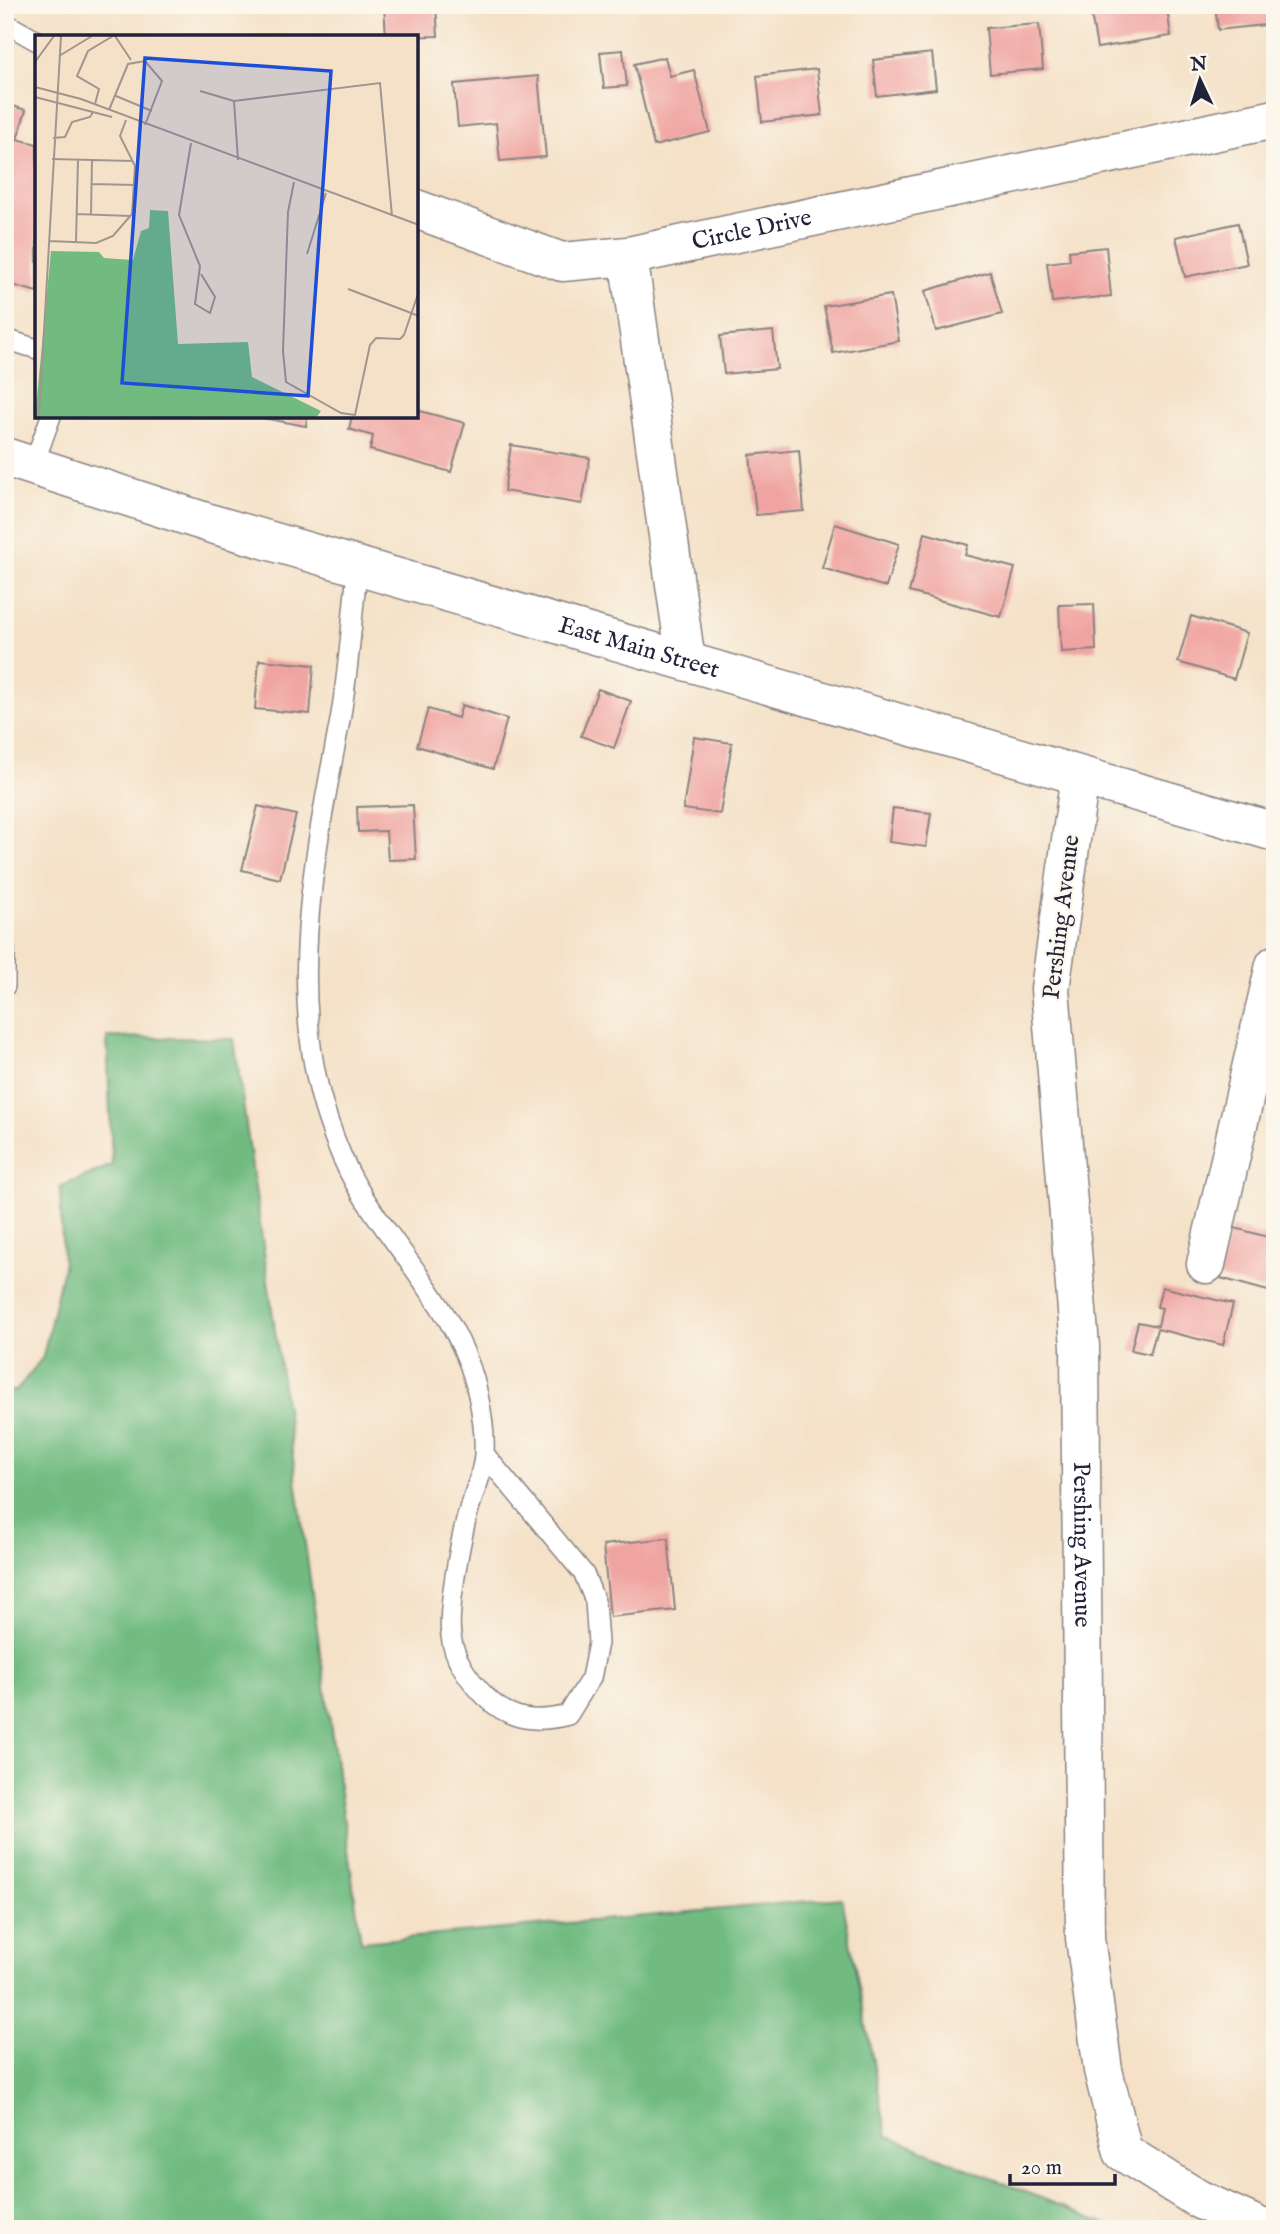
<svg xmlns="http://www.w3.org/2000/svg" width="1280" height="2234" viewBox="0 0 1280 2234" font-family="'IM FELL English',serif">
  <style>
    .forest { fill: #71bb81; stroke: #4a6e5e; stroke-width: 2 }
    .building { fill: #f0a4a1 }
    .lines { fill: none; stroke-linecap: round; stroke-linejoin: round }
    .lane-casing { stroke: #8b8281; stroke-width: 22 }
    .street-casing { stroke: #8b8281; stroke-width: 41 }
    .highway-casing { stroke: #8b8281; stroke-width: 41 }
    .lane { stroke: #fff; stroke-width: 19 }
    .street { stroke: #fff; stroke-width: 38 }
    .highway { stroke: #fff; stroke-width: 38 }
    .labels { text-anchor: middle; dominant-baseline: central; stroke-width: 5; stroke-linejoin: round; paint-order: stroke }
    .street-label { font-size: 24px; fill: #22223b; stroke: #fbf7ec }
    .inset-road { fill: none; stroke: #a0958f; stroke-width: 2 }
    .view { fill: #1d4ed8; fill-opacity: 0.15; stroke: #1d4ed8; stroke-width: 3.5 }
    .inset-edge { fill: none; stroke: #22223b; stroke-width: 3.5 }
  </style>
  <rect width="100%" height="100%" fill="#fbf7ec"/>
  <filter id="ink" filterUnits="userSpaceOnUse"><feTurbulence type="fractalNoise" baseFrequency=".0143" numOctaves="2"/><feDisplacementMap in="SourceGraphic" scale="14" xChannelSelector="R" yChannelSelector="G"/><feConvolveMatrix kernelMatrix="1 2 1 2 8 2 1 2 1" color-interpolation-filters="sRGB"/></filter>
  <filter id="wash" filterUnits="userSpaceOnUse"><feTurbulence type="fractalNoise" baseFrequency=".00686" numOctaves="4" result="noise"/><feDisplacementMap in="SourceGraphic" scale="28" xChannelSelector="R" yChannelSelector="G"/><feGaussianBlur stdDeviation="1.57" result="paint"/><feColorMatrix in="noise" values="0 0 0 0 0 0 0 0 0 0 0 0 0 0 0 0 0 1.4 0 .05"/><feComposite in="paint" operator="in"/></filter>
  <g filter="url(#wash)">
    <rect width="100%" height="100%" fill="#f4e1c7"/>
    <path class="forest" d="M107 1037 234 1039 361 1942 842 1898 887 2136 1118 2229H5V1391H16L43 1357 63 1267 60 1187 112 1165Z"/>
    <g id="blocks">
      <path class="building" d="M384 5H436L438 36 386 37Z
        M1104 5H1153L1154 11 1167 9 1171 36 1097 48 1090 8Z
        M1215 5H1271L1273 24 1218 30Z
        M1039 24 1043 69 990 74 986 28Z
        M623 50 627 86 604 88 600 52Z
        M932 53 936 89 877 96 873 60Z
        M665 57 670 76 694 70 710 132 654 146 634 64Z
        M817 69 822 115 762 122 757 76Z
        M538 76 546 157 500 161 496 123 458 127 454 84Z
        M5 104 26 110 17 139 37 144V292L5 283Z
        M1238 223 1247 264 1185 277 1176 237Z
        M1106 247 1111 296 1052 302 1047 263 1070 260 1069 251Z
        M990 272 1002 314 936 331 925 291Z
        M891 295 899 341 833 353 824 306Z
        M773 331 777 369 724 374 720 336Z
        M416 410 465 423 451 472 370 450 373 436 349 429 352 416H416Z
        M253 416H307L306 426Z
        M511 445 590 458 582 504 504 491Z
        M799 450 804 511 756 515 750 455Z
        M835 524 899 544 886 587 822 568Z
        M925 533 968 545 965 555 1015 568 1001 617 909 592Z
        M1094 604 1096 650 1061 652 1059 605Z
        M1191 616 1247 633 1234 679 1178 662Z
        M259 660 314 665 310 714 255 709Z
        M598 689 631 701 614 748 581 736Z
        M462 705 507 719 493 769 417 746 428 709 458 718Z
        M694 737 732 743 720 814 683 809Z
        M413 805 416 859 388 860 386 831 358 832 357 807Z
        M258 806 296 815 280 879 242 870Z
        M893 808 931 813 926 847 889 842Z
        M1231 1227 1275 1239V1293L1217 1277Z
        M1162 1287 1233 1304 1223 1345 1157 1329 1150 1354 1131 1350 1138 1322 1158 1326 1162 1308 1157 1307Z
        M668 1538 675 1610 610 1617 603 1545Z"/>
    </g>
  </g>
  <g filter="url(#ink)">
    <use href="#blocks" fill-opacity="0" stroke="#8b8281" stroke-width="2"/>
    <g class="lines">
      <defs>
        <path id="lane" d="M5 23 37 41
          M5 339 37 349
          M33 466 51 416
          M358 565C351 620 349 677 338 731 314 856 286 996 328 1120 335 1141 345 1166 356 1185 398 1255 461 1314 478 1395 482 1413 485 1435 484 1453 484 1471 474 1492 469 1509 461 1537 447 1609 451 1636 454 1659 470 1681 486 1697 510 1721 537 1723 568 1715L591 1678 598 1643 595 1601 584 1574 485 1455
          M5 950V986"/>
        <g id="street">
          <path id="s1" d="M416 209 562 262 628 256 1275 119"/>
          <path d="M628 256 686 661"/>
          <path id="s2" d="M1080 776 1050 989 1080 1346 1085 1938 1103 2070 1123 2152 1198 2199 1264 2229"/>
          <path d="M1206 1264 1275 965"/>
        </g>
        <g id="highway">
          <path id="s3" d="M5 457 212 524 1275 832"/>
        </g>
      </defs>
      <use href="#lane" class="lane-casing"/>
      <use href="#street" class="street-casing"/>
      <use href="#highway" class="highway-casing"/>
      <use href="#lane" class="lane"/>
      <use href="#street" class="street"/>
      <use href="#highway" class="highway"/>
    </g>
  </g>
  <g class="labels">
    <g class="street-label">
      <text stroke="none"><textPath href="#s1" startOffset="348">Circle Drive</textPath></text>
      <text stroke="none"><textPath href="#s3" startOffset="662">East Main Street</textPath></text>
      <text transform="translate(1062 917) rotate(-83)">Pershing Avenue</text>
      <text stroke="none"><textPath href="#s2" startOffset="772">Pershing Avenue</textPath></text>
    </g>
  </g>
  <g transform="translate(35 35)">
    <rect width="383" height="383" fill="#f4e1c7"/>
    <path d="M115 175 133 176 143 309 213 307 217 342 286 376 281 383H0L16 216 64 217 69 223 98 225 106 196 114 193Z" fill="#71bb81"/>
    <path class="inset-road" d="M80 1 96 25M24 21 57 1M0 27 19 1M0 52 46 64 384 190M165 56 199 66 345 48 357 181M81 61 117 76M0 62 77 82M199 66 203 125M60 69 64 54 42 41 53 16 78 1M74 75 93 29 110 26 127 46 110 90M18 103 30 102 37 87 55 82 58 77M156 108 144 180 165 231 160 269 175 278 180 262 166 239M17 124 98 126M259 147 253 177 248 316 251 347 306 378 320 380 335 310 341 303 365 304 369 300 384 256M57 149 101 150M42 179 95 181M56 179 57 125M14 206 61 208 78 201 97 179 100 131 85 101 91 85M41 207 43 124M272 219 291 158M313 254 384 281M4 383 26 1"/>
    <path class="view" d="M110 23 296 36 273 361 87 348Z"/>
    <rect width="383" height="383" class="inset-edge"/>
  </g>
  <rect width="1280" height="2234" fill="none" stroke="#fbf7ec" stroke-width="28"/>
  <g transform="translate(1200 80) rotate(356)" stroke="#fbf7ec" stroke-width="5" paint-order="stroke">
  <path d="M0-5L12 26L0 18L-12 26Z" fill="#22223b"/>
  <text y="-10" font-size="19" font-weight="bold" text-anchor="middle" fill="#22223b">N</text>
  </g>
  <path d="M1010 2174v10h105v-10" fill="none" stroke="#22223b" stroke-width="3.5"/>
  <text x="1021" y="2174" font-size="21" fill="#22223b" stroke="#fbf7ec" stroke-width="5" paint-order="stroke">20 m</text>
</svg>
